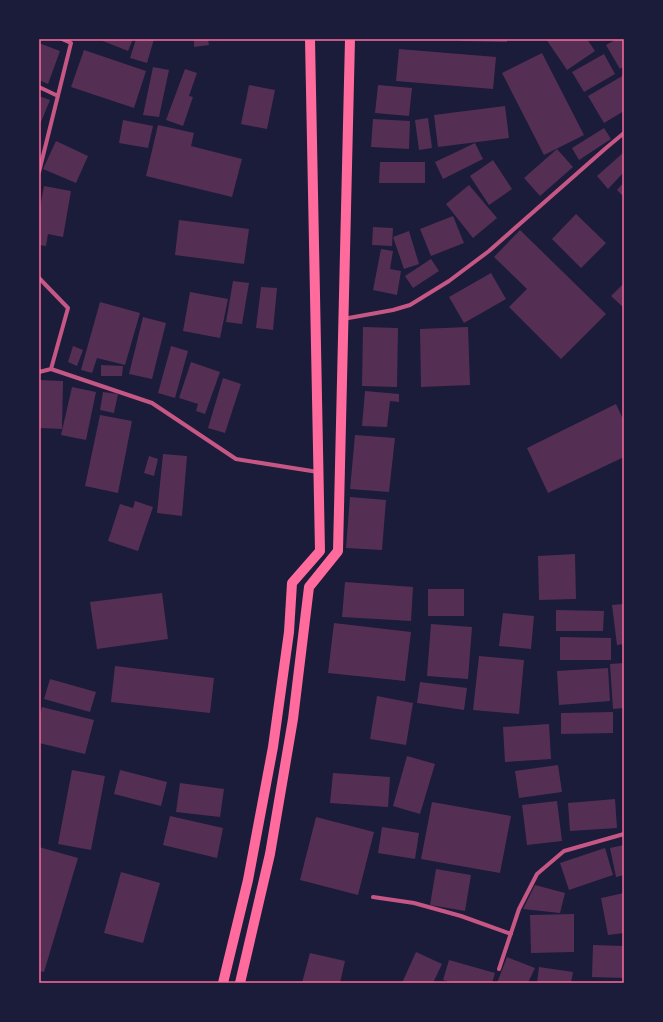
<svg xmlns="http://www.w3.org/2000/svg" width="663" height="1022" viewBox="0 0 663 1022" font-family="Karla,sans-serif">
  <style>
    .building { fill: #542f53 }
    .lines { fill: none; stroke-linecap: round; stroke-linejoin: round }
    .minor { stroke: #c65784; stroke-width: 4 }
    .primary { stroke: #ff6b9d; stroke-width: 10 }
    .neatline { fill: none; stroke: #ff6b9d; stroke-width: 1.5 }
  </style>
  <rect width="100%" height="100%" fill="#1b1b3a"/>
  <path class="building" d="M98 39H133L128 51Z
    M136 39H154L147 63 130 58Z
    M194 39H208L209 45 194 47Z
    M461 39H507V42L461 41Z
    M546 39H587L595 51 567 70Z
    M617 39H624V66L620 69 606 45Z
    M39 43 60 51 48 84 39 80Z
    M399 49 496 57 493 89 396 81Z
    M84 50 146 71 134 108 71 87Z
    M542 53 584 135 544 155 502 73Z
    M604 54 615 74 584 92 572 72Z
    M153 67 169 70 159 117 143 115Z
    M185 69 197 73 189 96 193 97 183 126 166 120Z
    M624 75V111L604 123 588 96Z
    M249 85 275 90 267 129 241 124Z
    M378 85 412 88 409 116 375 113Z
    M39 96 50 100 39 127Z
    M505 106 509 138 438 147 434 115Z
    M428 118 432 148 419 150 415 120Z
    M373 119 410 121 409 149 371 147Z
    M123 120 153 126 148 148 119 143Z
    M158 125 194 133 191 146 242 159 232 197 146 176Z
    M604 128 611 139 579 160 572 148Z
    M56 141 88 156 76 183 43 169Z
    M475 143 483 159 443 179 435 162Z
    M557 149 573 167 540 196 524 178Z
    M624 152V172L608 189 597 176Z
    M493 160 512 189 489 205 470 176Z
    M380 162H425V183H379Z
    M624 182V197L617 190Z
    M469 185 497 218 473 238 446 204Z
    M44 186 71 191 63 237 48 234 46 246 39 245V213Z
    M576 214 606 243 581 268 552 239Z
    M453 216 464 243 431 256 420 229Z
    M179 220 249 229 244 264 175 255Z
    M373 227 393 228 392 246 372 245Z
    M520 230 606 314 561 359 509 307 527 289 494 257Z
    M409 231 419 264 404 269 393 237Z
    M381 249 393 251 390 269 401 271 397 295 373 290Z
    M431 259 439 271 413 288 405 276Z
    M491 273 506 299 464 323 449 297Z
    M233 281 249 283 242 324 226 322Z
    M624 283V308L611 296Z
    M261 287 277 288 273 330 256 328Z
    M190 292 228 299 220 338 183 331Z
    M100 302 140 313 125 365 97 358 92 373 81 370Z
    M143 317 166 323 152 379 129 374Z
    M363 327 398 328 397 387 362 386Z
    M468 327 470 385 421 387 420 329Z
    M73 346 83 350 77 366 68 362Z
    M171 346 188 351 175 398 158 393Z
    M191 362 220 372 205 414 196 411 198 404 179 398Z
    M101 365 123 366 122 376H101Z
    M223 378 241 384 225 433 208 428Z
    M39 380 63 381 62 429 39 428Z
    M72 387 96 392 86 440 61 435Z
    M365 391 399 394V402L390 401 387 427 362 426Z
    M103 392 118 394 114 413 100 410Z
    M616 404 624 421V457L548 493 527 448Z
    M100 415 132 421 118 493 85 486Z
    M355 435 395 438 389 492 350 489Z
    M163 454 187 456 182 516 157 513Z
    M149 456 158 459 154 476 144 473Z
    M350 497 386 500 382 550 346 548Z
    M135 501 153 507 138 551 108 541 120 504 133 508Z
    M575 554 576 599 539 600 538 556Z
    M345 582 413 587 411 621 342 617Z
    M428 589H464V616H428Z
    M162 593 168 639 97 649 90 602Z
    M624 604V644L617 645 612 605Z
    M556 610 604 611 603 631H556Z
    M503 613 534 616 531 649 499 646Z
    M334 623 411 632 405 681 328 673Z
    M431 624 472 627 468 679 427 676Z
    M560 637 611 638V660H560Z
    M479 656 524 660 519 714 473 710Z
    M624 663V708L613 709 610 664Z
    M115 666 214 678 210 713 111 702Z
    M608 668 610 701 559 705 557 671Z
    M50 679 96 692 90 712 44 699Z
    M420 682 467 688 464 710 417 703Z
    M377 696 413 703 406 745 370 739Z
    M42 707 94 720 85 754 39 743V718Z
    M613 712V733L561 734V713Z
    M549 724 551 759 505 762 503 727Z
    M407 756 435 764 420 814 393 806Z
    M558 765 562 792 519 798 515 771Z
    M72 770 105 776 91 850 58 844Z
    M120 770 167 782 161 806 114 794Z
    M333 773 390 777 388 807 330 803Z
    M180 783 224 789 220 817 176 812Z
    M615 799 617 828 570 831 568 803Z
    M557 801 562 841 527 845 522 805Z
    M432 802 511 816 500 873 421 859Z
    M170 816 223 828 217 858 163 845Z
    M316 817 374 832 358 895 300 880Z
    M382 827 419 833 415 859 378 853Z
    M624 845V875L616 877 610 848Z
    M39 847 78 858 44 972 39 971Z
    M605 848 613 875 569 890 560 863Z
    M436 869 471 875 465 911 430 905Z
    M121 872 160 883 143 943 104 933Z
    M535 885 565 893 560 913 523 909Z
    M624 893V933L608 935 601 898Z
    M574 914V952L531 953 530 915Z
    M593 945 624 946V978L592 977Z
    M416 952 442 964 433 983H402Z
    M310 953 345 961 340 983H302Z
    M507 957 535 968 528 983H497Z
    M449 960 495 973 492 983H455L443 980Z
    M539 967 573 972 571 983H537Z"/>
  <g class="lines">
    <path class="minor" d="M39 87 58 96
      M39 172 71 43 62 39
      M39 278 68 308 51 369
      M343 319 393 310 410 305 449 281 489 251 606 148 624 133
      M39 372 51 369 152 403 236 459 318 472
      M373 897 414 903 461 916 511 934
      M499 969 519 909 537 874 564 851 624 834"/>
    <path class="primary" d="M223 983 248 880 273 747 289 632 292 583 320 551 310 39
      M240 983 270 854 293 719 309 587 338 551 350 39"/>
  </g>
  <rect width="663" height="1022" fill="none" stroke="#1b1b3a" stroke-width="80"/>
  <rect x="40" y="40" width="583" height="942" class="neatline"/>
</svg>
